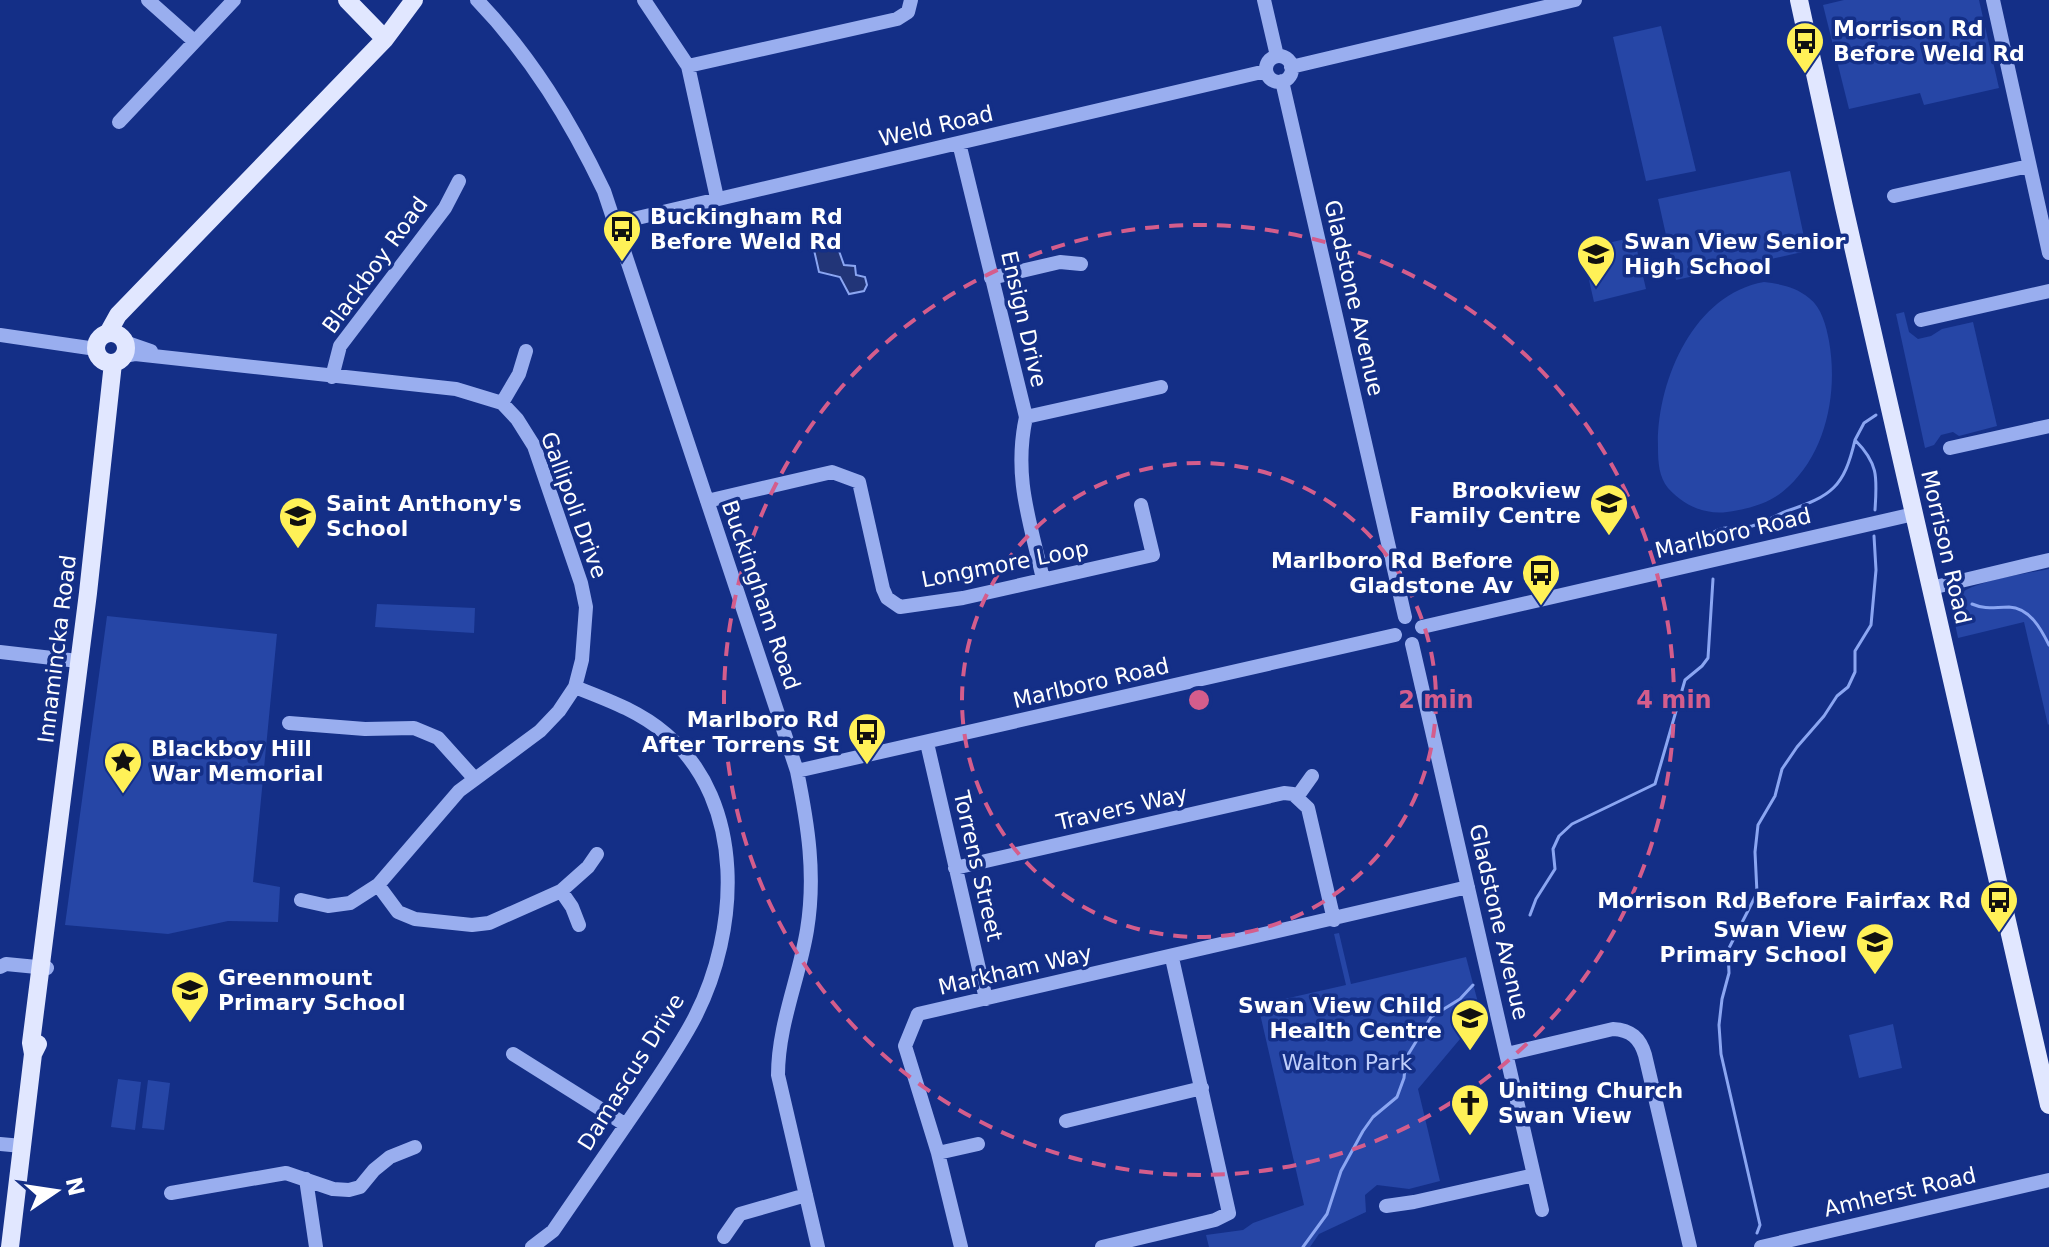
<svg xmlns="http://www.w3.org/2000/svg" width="2049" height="1247" viewBox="0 0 2049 1247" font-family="'DejaVu Sans',sans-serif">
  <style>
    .green { fill: #2646a6 }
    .water { fill: #223578; stroke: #8ba6f2; stroke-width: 2 }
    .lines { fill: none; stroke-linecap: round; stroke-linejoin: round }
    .stream { stroke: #8ba6f2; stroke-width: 3 }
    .minor { stroke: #99aeef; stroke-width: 14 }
    .major { stroke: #e1e7ff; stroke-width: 18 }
    .ring { fill: none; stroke: #d45d8c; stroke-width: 4; stroke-dasharray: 14 10 }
    .labels { text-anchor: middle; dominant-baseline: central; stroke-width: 7; stroke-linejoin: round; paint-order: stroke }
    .poi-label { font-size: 22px; font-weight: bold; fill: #fff; stroke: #142f87; text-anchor: start }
    .street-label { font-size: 22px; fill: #fff; stroke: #142f87 }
    .park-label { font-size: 22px; fill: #bfcefb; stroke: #142f87 }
    .centre { fill: #d45d8c; stroke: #142f87; stroke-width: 4 }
    .ring-label { font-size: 24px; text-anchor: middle; font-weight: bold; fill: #d45d8c; stroke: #142f87; stroke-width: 7; stroke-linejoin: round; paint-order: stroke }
  </style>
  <rect width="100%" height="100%" fill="#142f87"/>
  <path class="green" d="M1844 0H1979L1999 88 1924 105 1920 93 1849 109 1823 5Z
    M1661 26 1696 171 1646 181 1613 37Z
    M1790 171 1807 251 1676 280 1658 199Z
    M1634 237 1646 289 1594 302 1582 249Z
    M1764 282C1780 284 1796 287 1809 298 1822 308 1826 326 1829 341 1838 391 1827 451 1788 487 1772 503 1749 509 1727 512 1705 515 1683 505 1668 488 1659 477 1658 462 1658 448 1656 383 1693 294 1764 282Z
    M1904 312 1909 332 1918 339 1931 336 1942 329 1973 322 1997 426 1959 436 1953 432 1941 435 1934 445 1925 448 1896 314Z
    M2049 569V724L2048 725 2024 622 1958 638 1951 604C1958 582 2026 574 2049 569Z
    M377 604 475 608 474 633 375 627Z
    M107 616 277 634 253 882 280 887 278 922 228 921 168 934 65 925Z
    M1339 933 1351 984 1466 957 1481 1014 1418 1089 1440 1181 1409 1189 1377 1185 1365 1195 1366 1212 1319 1234 1310 1247H1209L1206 1235 1243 1230 1253 1223 1304 1205 1258 1005 1346 985 1334 934Z
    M1893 1024 1902 1068 1859 1078 1849 1035Z
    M118 1079 141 1082 135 1130 111 1127Z
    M148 1080 170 1083 164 1130 142 1128Z"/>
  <path class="water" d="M834 237 844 265 855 266 856 275 865 277 867 285 864 291 849 294 840 277 819 272 812 241Z"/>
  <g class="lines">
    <path class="stream" d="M1875 510C1877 478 1879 464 1855 440L1864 423 1876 415
      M1711 534C1724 524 1737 529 1752 526 1764 523 1776 515 1787 511 1832 496 1844 487 1855 440
      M1972 604C1986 610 1994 607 2009 607 2030 608 2041 629 2049 645
      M1530 915 1536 899 1555 869 1553 849 1559 836 1572 824 1655 784 1685 680 1702 666 1708 658 1713 579
      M1757 1233 1760 1225 1721 1054 1719 1025 1722 999 1729 973 1728 950 1757 893 1755 852 1758 825 1775 796 1782 769 1797 747 1824 716 1837 696 1848 687 1855 672V651L1871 625 1876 570 1874 536
      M1303 1247 1327 1214 1341 1171 1363 1131 1373 1117 1397 1097 1404 1078 1406 1058 1431 1017 1460 999 1473 985"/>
    <path class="minor" d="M148 0 194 41
      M477 0C531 56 570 120 604 191L797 771C808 825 816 875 807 930 799 979 778 1025 778 1075L818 1247
      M644 0 688 66 717 198
      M1264 0 1277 56
      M1993 0 2049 253
      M1266 69a13 13 0 1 1 26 0a13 13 0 1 1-26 0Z
      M688 66 897 19 908 12 911 0
      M1291 67 1575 0
      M1282 81 1405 617
      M119 122 234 0
      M959 143 1026 417 1161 387
      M1894 196 2029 166
      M616 223 1266 71
      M991 278 1060 262 1081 264
      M1921 320 2049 291
      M0 335 96 349
      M125 342 151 351
      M124 356 135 354 456 389 502 403 517 419 534 446 581 583 586 607 582 660 575 687 559 711 540 731 459 791 378 885 350 903 328 906 301 900
      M332 377 340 346 445 208 459 181
      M502 403 519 374 526 351
      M1026 417C1013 477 1030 521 1043 579
      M1950 448 2049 426
      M707 501 832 472 859 482 883 589 887 598 900 607 963 598 1153 555 1141 505
      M1931 588 2049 560
      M1422 627 1914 514
      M1412 644 1542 1210
      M0 652 78 661
      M289 723 365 729 414 728 438 738 474 778
      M927 743 986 999
      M797 771 1395 635
      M1297 797 1312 776
      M955 868 1284 793 1293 794 1308 808 1334 920
      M378 885 398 912 415 919 472 925 489 923 561 891 588 867 597 854
      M561 891 572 907 579 925
      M0 967 6 964 47 968
      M513 1054 626 1125
      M1507 1054 1613 1029C1631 1030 1640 1038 1645 1055L1690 1247
      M1066 1121 1202 1088
      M0 1144 22 1146
      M938 1153 978 1144
      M306 1179 316 1247
      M171 1193 286 1173 333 1189 349 1190 360 1187 374 1170 390 1157 415 1147
      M1386 1206 1414 1202 1534 1175
      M724 1237 740 1214 806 1195
      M532 1247 553 1231C583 1187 613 1144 643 1100 661 1073 680 1046 695 1017 739 931 747 803 666 734 639 711 608 700 575 687
      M961 1247 938 1153 905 1046 918 1014 1468 887
      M1102 1247 1215 1220 1229 1213 1172 958
      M1761 1247 2049 1180"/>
    <path class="major" d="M347 0 385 39
      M1799 0 1844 207 2049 1105
      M108 333 118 315 385 39 414 0
      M96 348a15 15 0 1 1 30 0a15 15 0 1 1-30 0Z
      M33 1054 31 1043 88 593 113 363
      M10 1247 33 1054 38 1044"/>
  </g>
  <g class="ring">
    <circle cx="1199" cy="700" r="237"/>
    <circle cx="1199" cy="700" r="475"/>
  </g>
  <defs>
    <symbol id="bus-pin" viewBox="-11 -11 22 30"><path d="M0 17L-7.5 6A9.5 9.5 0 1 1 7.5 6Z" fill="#fff157" stroke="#142f87"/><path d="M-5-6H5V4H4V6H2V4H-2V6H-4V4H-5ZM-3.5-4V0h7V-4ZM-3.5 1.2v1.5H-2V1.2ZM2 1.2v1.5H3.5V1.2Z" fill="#111"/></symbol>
    <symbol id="school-pin" viewBox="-11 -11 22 30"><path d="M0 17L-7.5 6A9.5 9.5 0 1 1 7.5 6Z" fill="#fff157" stroke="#142f87"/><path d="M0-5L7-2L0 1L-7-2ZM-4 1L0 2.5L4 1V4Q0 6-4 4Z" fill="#111"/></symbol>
    <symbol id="sight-pin" viewBox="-11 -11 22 30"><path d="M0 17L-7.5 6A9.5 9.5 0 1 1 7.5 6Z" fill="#fff157" stroke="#142f87"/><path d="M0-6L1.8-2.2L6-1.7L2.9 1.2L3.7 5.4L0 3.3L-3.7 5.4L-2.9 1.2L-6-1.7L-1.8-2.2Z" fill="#111"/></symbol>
    <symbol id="church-pin" viewBox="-11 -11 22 30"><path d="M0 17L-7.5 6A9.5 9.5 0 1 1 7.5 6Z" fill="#fff157" stroke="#142f87"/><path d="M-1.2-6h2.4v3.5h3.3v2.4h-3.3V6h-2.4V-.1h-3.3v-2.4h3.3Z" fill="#111"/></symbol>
  </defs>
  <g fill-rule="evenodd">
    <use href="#bus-pin" x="1783" y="19" width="44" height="60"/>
    <use href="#bus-pin" x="600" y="207" width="44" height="60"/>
    <use href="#school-pin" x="1574" y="232" width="44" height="60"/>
    <use href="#school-pin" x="1587" y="481" width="44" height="60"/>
    <use href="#school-pin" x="276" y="494" width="44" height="60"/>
    <use href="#bus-pin" x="1519" y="551" width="44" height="60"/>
    <use href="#bus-pin" x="845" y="710" width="44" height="60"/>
    <use href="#sight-pin" x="101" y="739" width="44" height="60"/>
    <use href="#bus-pin" x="1977" y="878" width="44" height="60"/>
    <use href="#school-pin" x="1853" y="920" width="44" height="60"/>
    <use href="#school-pin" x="168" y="968" width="44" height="60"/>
    <use href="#school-pin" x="1448" y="996" width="44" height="60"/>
    <use href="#church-pin" x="1448" y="1081" width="44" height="60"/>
  </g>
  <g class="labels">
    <g class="poi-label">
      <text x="1833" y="28">Morrison Rd<tspan x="1833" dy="25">Before Weld Rd</tspan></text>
      <text x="650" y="216">Buckingham Rd<tspan x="650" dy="25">Before Weld Rd</tspan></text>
      <text x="1624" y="241">Swan View Senior<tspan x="1624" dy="25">High School</tspan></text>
      <text x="1581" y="490" text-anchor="end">Brookview<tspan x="1581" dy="25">Family Centre</tspan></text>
      <text x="326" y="503">Saint Anthony's<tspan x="326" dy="25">School</tspan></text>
      <text x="1513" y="560" text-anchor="end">Marlboro Rd Before<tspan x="1513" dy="25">Gladstone Av</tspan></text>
      <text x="839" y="719" text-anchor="end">Marlboro Rd<tspan x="839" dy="25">After Torrens St</tspan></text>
      <text x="151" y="748">Blackboy Hill<tspan x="151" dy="25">War Memorial</tspan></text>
      <text x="1971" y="900" text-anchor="end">Morrison Rd Before Fairfax Rd</text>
      <text x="1847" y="929" text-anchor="end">Swan View<tspan x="1847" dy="25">Primary School</tspan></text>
      <text x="218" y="977">Greenmount<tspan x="218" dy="25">Primary School</tspan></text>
      <text x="1442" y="1005" text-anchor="end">Swan View Child<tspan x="1442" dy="25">Health Centre</tspan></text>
      <text x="1498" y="1090">Uniting Church<tspan x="1498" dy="25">Swan View</tspan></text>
    </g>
    <g class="street-label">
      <text transform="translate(936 126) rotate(-13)">Weld Road</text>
      <text transform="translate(375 265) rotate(-54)">Blackboy Road</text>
      <text transform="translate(1354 298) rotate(77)">Gladstone Avenue</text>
      <text transform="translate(1024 319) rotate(77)">Ensign Drive</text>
      <text transform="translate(574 505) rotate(70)">Gallipoli Drive</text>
      <text transform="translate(1733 533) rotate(-13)">Marlboro Road</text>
      <text transform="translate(1946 547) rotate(77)">Morrison Road</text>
      <text transform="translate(1005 564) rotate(-11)">Longmore Loop</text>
      <text transform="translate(761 595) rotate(71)">Buckingham Road</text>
      <text transform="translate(57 649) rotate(-83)">Innamincka Road</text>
      <text transform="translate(1091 683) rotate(-13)">Marlboro Road</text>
      <text transform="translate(1122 808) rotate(-13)">Travers Way</text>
      <text transform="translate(978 866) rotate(77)">Torrens Street</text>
      <text transform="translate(1499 922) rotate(77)">Gladstone Avenue</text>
      <text transform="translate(1015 970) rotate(-13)">Markham Way</text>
      <text transform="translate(631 1072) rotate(-58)">Damascus Drive</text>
      <text transform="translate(1900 1192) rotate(-13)">Amherst Road</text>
    </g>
    <g class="park-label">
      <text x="1347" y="1062">Walton Park</text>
    </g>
  </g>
  <circle cx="1199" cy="700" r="12" class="centre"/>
  <g class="ring-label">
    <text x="1436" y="708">2 min</text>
    <text x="1674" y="708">4 min</text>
  </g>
  <g transform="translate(56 1191) rotate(77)" stroke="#142f87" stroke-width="6" paint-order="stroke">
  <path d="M0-6L14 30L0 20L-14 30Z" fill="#ffffff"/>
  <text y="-12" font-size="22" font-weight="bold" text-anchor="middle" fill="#ffffff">N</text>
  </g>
</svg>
